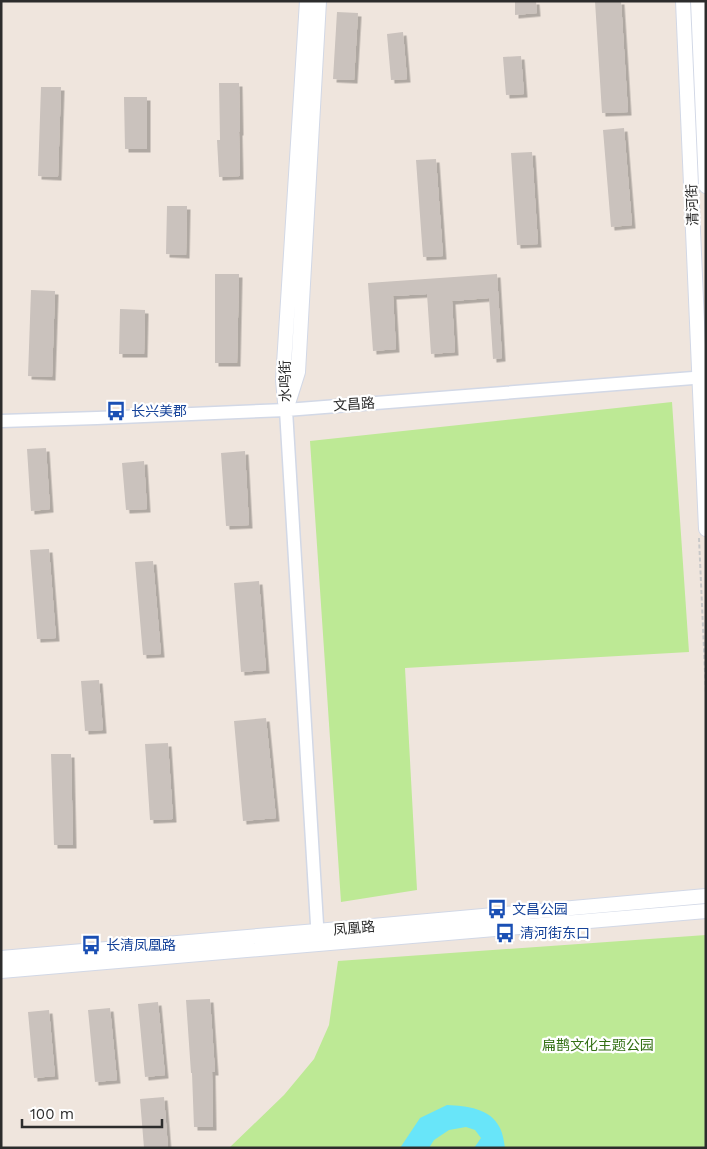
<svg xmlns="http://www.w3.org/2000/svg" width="707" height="1149" viewBox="0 0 707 1149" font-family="'Work Sans','Noto Sans SC',sans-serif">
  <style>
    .green { fill: #bde995 }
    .water { fill: #68e5f9 }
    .building { fill: #cac2bd; filter: url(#shadow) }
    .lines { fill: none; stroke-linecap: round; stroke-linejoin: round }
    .tertiary-casing { stroke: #d2d8e6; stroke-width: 15 }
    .secondary-casing { stroke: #d2d8e6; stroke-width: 16 }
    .path { stroke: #c8c8c8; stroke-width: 2; stroke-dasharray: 4 2.5; stroke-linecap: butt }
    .tertiary { stroke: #fff; stroke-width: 12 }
    .secondary { stroke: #fff; stroke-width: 14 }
    .labels { text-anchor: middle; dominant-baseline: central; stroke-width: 4.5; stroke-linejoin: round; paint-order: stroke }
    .street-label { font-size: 14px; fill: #2c2c2c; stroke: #fff }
    .transit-label { font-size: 14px; fill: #164399; stroke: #fff; text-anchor: start }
    .park-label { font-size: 14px; fill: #337014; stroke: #fff }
  </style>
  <defs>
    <filter id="shadow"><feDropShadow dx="3.5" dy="3.5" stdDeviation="0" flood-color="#0004"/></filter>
  </defs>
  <rect width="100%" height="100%" fill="#efe5dd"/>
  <path class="green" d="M672 402 689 652 405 668 417 890 341 902 310 441Z
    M706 935V1148H229L284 1095 314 1059 329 1025 338 961Z"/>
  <path class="water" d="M447 1105C467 1106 490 1108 500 1128 503 1134 504 1142 505 1148H474L481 1138 475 1130 466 1127 449 1130 434 1140 429 1148H400L420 1118Z"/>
  <path class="building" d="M515 1H536L537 13 515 15Z
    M595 1H621L628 112 602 113Z
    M337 12 358 13 354 80 333 79Z
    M403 32 407 79 391 80 387 34Z
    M521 56 524 94 506 95 503 57Z
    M219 83H239L240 132H239L240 176 219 177 217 140H220Z
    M41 87H61L58 177 38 176Z
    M124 97H147V149H125Z
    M624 128 632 225 611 227 603 130Z
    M532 152 538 244 517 245 511 153Z
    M436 159 443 256 423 257 416 160Z
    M167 206H187L186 255 166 254Z
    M215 274H239L237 363H215Z
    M497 274 502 358 493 359 489 298 452 301 455 352 431 354 427 294 393 296 396 349 373 351 368 283Z
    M31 290 55 291 52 377 28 376Z
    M120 309 145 310 144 354H119Z
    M46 448 50 509 31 511 27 449Z
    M245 451 249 525 226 526 221 453Z
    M144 461 147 509 126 510 122 463Z
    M49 549 56 638 37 639 30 550Z
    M153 561 161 654 143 655 135 562Z
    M259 581 266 670 241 672 234 583Z
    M99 680 103 730 85 731 81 681Z
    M266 718 276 818 243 821 234 721Z
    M168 743 173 819 150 820 145 744Z
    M51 754H71L73 845H54Z
    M210 999 215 1072H212L213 1127H194L192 1073H191L186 1000Z
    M158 1002 165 1075 145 1077 138 1004Z
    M110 1008 117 1080 95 1082 88 1010Z
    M49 1010 55 1076 34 1078 28 1012Z
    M164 1097 168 1148H144L140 1099Z"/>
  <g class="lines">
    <defs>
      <path id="tertiary" d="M286 410 318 941
        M1 421 97 418 286 410 706 377"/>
      <path id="secondary" d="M683 1 706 529
        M698 1 706 186
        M285 402 283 380 307 1
        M286 410 298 372 319 1
        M1 958 317 931 706 896
        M1 971 706 911"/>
    </defs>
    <use href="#tertiary" class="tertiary-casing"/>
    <use href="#secondary" class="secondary-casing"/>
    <path class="path" d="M699 538 706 694"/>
    <use href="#tertiary" class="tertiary"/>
    <use href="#secondary" class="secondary"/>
  </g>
  <defs>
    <symbol id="bus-bare" viewBox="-9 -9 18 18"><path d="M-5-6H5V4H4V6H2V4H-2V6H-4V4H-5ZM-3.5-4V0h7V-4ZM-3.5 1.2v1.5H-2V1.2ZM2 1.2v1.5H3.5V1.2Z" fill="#1a4fb4" stroke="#fff" stroke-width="2.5" paint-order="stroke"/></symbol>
  </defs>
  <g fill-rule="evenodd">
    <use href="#bus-bare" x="102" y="397" width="28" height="28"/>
    <use href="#bus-bare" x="483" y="895" width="28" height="28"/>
    <use href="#bus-bare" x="491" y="919" width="28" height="28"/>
    <use href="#bus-bare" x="77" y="931" width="28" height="28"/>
  </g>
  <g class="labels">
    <g class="street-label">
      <text transform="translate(692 205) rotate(-92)">清河街</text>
      <text transform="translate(285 381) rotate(-91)">水鸣街</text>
      <text transform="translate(354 404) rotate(-4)">文昌路</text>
      <text transform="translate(354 928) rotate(-5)">凤凰路</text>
    </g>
    <g class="transit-label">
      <text x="131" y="411">长兴美郡</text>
      <text x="512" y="909">文昌公园</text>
      <text x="520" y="933">清河街东口</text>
      <text x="106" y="945">长清凤凰路</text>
    </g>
    <g class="park-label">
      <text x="598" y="1045">扁鹊文化主题公园</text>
    </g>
  </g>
  <rect width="707" height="1149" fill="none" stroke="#2c2c2c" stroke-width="5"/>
  <path d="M22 1119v8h140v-8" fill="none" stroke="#2c2c2c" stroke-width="2.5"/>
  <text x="30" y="1119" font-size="15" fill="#2c2c2c" stroke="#ffffff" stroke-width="4" paint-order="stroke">100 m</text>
</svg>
